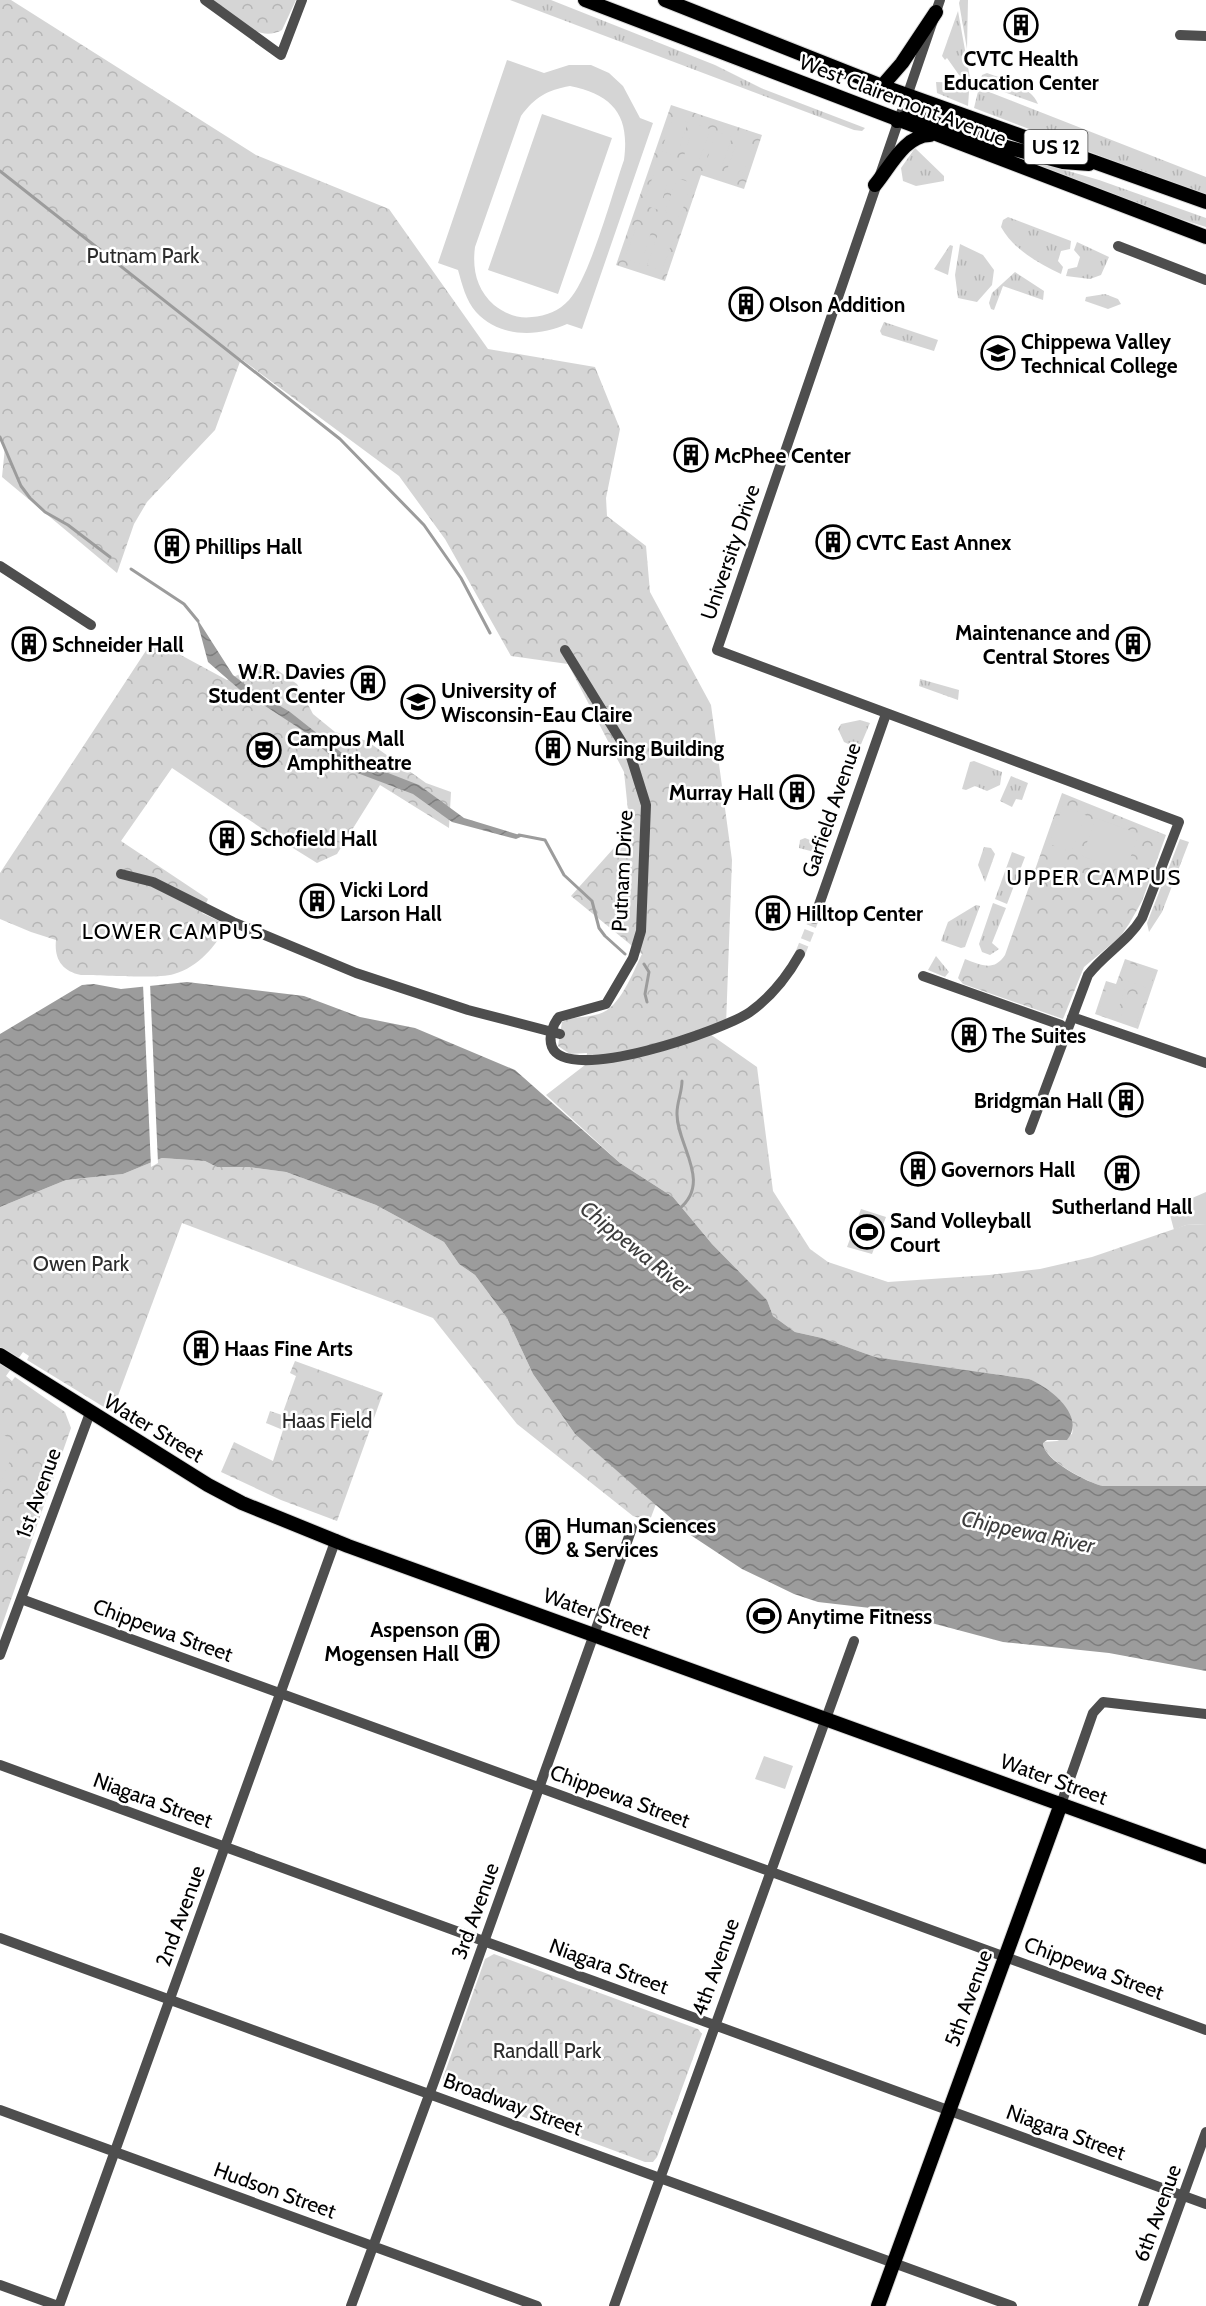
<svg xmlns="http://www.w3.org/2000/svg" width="1206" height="2306" viewBox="0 0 1206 2306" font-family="Cabin,sans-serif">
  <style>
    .grass { fill: url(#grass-tufts) }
    .park { fill: url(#park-crowns) }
    .pitch { fill: #d5d5d5; fill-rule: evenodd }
    .water { fill: url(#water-waves) }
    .pier { fill: #fff }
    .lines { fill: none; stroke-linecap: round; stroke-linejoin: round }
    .stream { stroke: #9c9c9c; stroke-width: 3 }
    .minor-tunnel { stroke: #d9d9d9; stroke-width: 10; stroke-dasharray: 10 5; stroke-linecap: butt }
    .major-casing { stroke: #dbdbdb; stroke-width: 16 }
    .minor { stroke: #4e4e4e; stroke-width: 10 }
    .major { stroke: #000; stroke-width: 14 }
    .labels { text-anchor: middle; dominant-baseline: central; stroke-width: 5; stroke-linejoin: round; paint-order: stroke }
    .shield { fill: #fff; stroke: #4c4c4c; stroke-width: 1.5 }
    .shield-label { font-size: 20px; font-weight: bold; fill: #000 }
    .poi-label { font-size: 21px; font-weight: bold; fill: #000; stroke: #fff; text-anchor: start }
    .street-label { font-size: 21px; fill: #000; stroke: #fff }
    .park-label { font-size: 21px; fill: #2c2c2c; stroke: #fff }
    .neighbourhood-label { font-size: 22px; letter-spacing: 1.5px; fill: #000; stroke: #fff }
    .water-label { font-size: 22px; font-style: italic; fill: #3d3d3d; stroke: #fff }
  </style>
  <defs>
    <pattern id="grass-tufts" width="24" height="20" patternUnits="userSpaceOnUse" patternTransform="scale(1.5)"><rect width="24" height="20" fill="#d5d5d5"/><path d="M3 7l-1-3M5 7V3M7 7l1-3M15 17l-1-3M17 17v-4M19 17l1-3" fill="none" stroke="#b5b5b5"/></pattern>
    <pattern id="park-crowns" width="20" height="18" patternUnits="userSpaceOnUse" patternTransform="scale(1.5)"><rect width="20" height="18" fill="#d5d5d5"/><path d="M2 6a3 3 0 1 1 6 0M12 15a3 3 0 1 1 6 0" fill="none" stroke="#b5b5b5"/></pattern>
    <pattern id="water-waves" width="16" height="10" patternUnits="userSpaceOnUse" patternTransform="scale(1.5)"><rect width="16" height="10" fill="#9c9c9c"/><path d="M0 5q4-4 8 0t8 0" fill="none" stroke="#7d7d7d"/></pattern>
  </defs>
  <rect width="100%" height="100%" fill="#fff"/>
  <path class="grass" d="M510 0H551L715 65 761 88 865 128 862 131 854 130Z
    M960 0H968L967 49 959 3Z
    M958 11 970 78 968 106 937 93 936 82 962 83 965 78 959 75 947 58 945 60 942 56Z
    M987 73C1003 79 1031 86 1038 104L990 87H986L984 90 1206 177V196L974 108 982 75Z
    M915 148 944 176V181L916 186 903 181 901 168Z
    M996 150 1099 180 1206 218V227L1157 212Z
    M1008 217 1071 241 1070 249 1061 251 1058 261 1063 267 1061 274C1039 264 1013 249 1001 227L1003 220Z
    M1077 242 1109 257 1101 275 1090 279 1066 276 1068 269 1077 267 1080 257 1074 250Z
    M960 244 983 255 994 270 992 285 977 302 958 298 955 275Z
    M950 245 953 246 948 275 934 269Z
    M1015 272 1044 291 1043 300 1003 286 994 310 991 309 989 303 992 293Z
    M1105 294 1118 299 1121 304 1108 309 1085 301 1086 297Z
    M884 322 938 340 934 351 882 335 880 331Z
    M920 679 959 690 958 700 919 686Z
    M860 720 870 723 859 749 844 742 838 729 841 724Z
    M974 761 1002 772 1000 785 987 791 975 786 966 790 962 789 970 762Z
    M1011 776 1028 783 1022 800 1016 799 1012 807 1000 801Z
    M805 838 825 846 822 854 799 848 800 840Z
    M1180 839 1189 842 1162 912 1149 932 1147 923Z
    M984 847 991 848 995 854 985 882 978 865Z
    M1012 852 1025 857 1007 904 995 899Z
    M993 903 1006 908 992 943 999 949 990 955 982 952 979 944Z
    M976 905 980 906 965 947 961 948 941 941 948 922Z
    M936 956 949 972 945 977 928 970Z"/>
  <path class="park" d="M0 0H11L256 155 389 209 488 349 595 367 620 429 606 498 607 516 646 546 650 592 711 705 732 860 726 1025 707 1032 757 1067 773 1191 810 1249 828 1262 888 1282 989 1275 1040 1269 1092 1257 1186 1225 1206 1224V1486H1103C1088 1483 1042 1459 1043 1442L1057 1441 1072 1434C1077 1411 1048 1387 1029 1379L875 1357 822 1338 795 1332 773 1316 767 1300 712 1244 673 1197 620 1163 546 1095 585 1065 587 1053 570 1054 558 1046 562 1022C574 1016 586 1018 599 1014 620 1008 633 972 642 954L571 896 630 830 624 772 568 664 511 656 445 539 399 476 241 359 215 430 147 502 134 524 117 573 2 477 5 447 0 437Z
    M212 0H296L282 30C257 44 232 15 212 0Z
    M671 105 762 135 744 189 701 175 665 281 616 265Z
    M153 640 227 680 266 662 297 684 313 714 335 732 367 741 426 783 451 792 449 828 380 785 337 854 317 863 264 830 172 768 121 841 208 899 202 913 228 925C215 946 199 967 174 974 158 979 102 975 81 975 62 971 54 959 56 940L31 932 0 919V873Z
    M1062 793 1166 835 1142 901 1129 924 1120 937 1084 967 1063 1019 963 984 958 978 965 959C981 965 994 972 1005 955Z
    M1125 959 1158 970 1138 1029 1095 1014 1106 981 1116 984Z
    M162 1158 205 1161 217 1167H249L286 1172 376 1205 444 1242 459 1264 475 1275 507 1318 533 1374 575 1434 656 1504 647 1528 639 1518 633 1516 517 1424 433 1318 182 1223 112 1412 27 1360 29 1356 23 1352 6 1376 12 1381 15 1377 65 1412 71 1428 0 1631V1207L66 1180 123 1174Z
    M295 1361 383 1393 337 1521 281 1500 221 1472 234 1442 273 1461 283 1430 266 1423 270 1411 282 1415 296 1376 290 1373Z
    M494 1954 698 2029 702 2034 700 2039 657 2157 653 2162H645L443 2087V2078L485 1959Z"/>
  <path class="pitch" d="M507 60 544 73 569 65H591L609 73 623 86 640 118 653 123 582 329 567 324C538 337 500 338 476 312 466 301 462 284 458 270L438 263ZM570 86C613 95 630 115 624 160 612 194 590 277 569 300 559 311 546 316 532 317 519 319 505 314 494 305 477 290 472 270 475 247L521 116C535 97 547 90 570 86Z
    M542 114 612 138 558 294 488 270Z
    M673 117 688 122 677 156 661 151Z
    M694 124 710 129 698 164 683 159Z
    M716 132 732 137 720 172 705 166Z
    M738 138 753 144 741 178 726 173Z
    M655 170 670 175 659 210 643 205Z
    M677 178 692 183 680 217 665 212Z
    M637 224 652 229 641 264 625 259Z
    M659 231 674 236 662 271 647 265Z
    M1063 806 1086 815 1071 852 1049 844Z
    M1096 818 1139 834 1125 872 1082 856Z
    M1127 962 1155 973 1149 989 1121 978Z
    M1108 984 1125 990 1115 1018 1098 1012Z
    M1129 992 1146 997 1136 1026 1120 1020Z
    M1206 1192V1224L1186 1225 1174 1230 1170 1215 1183 1202Z
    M861 1209 886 1217 872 1254 847 1247Z
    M0 1433 18 1443 0 1483Z
    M764 1756 793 1766 785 1789 755 1779Z"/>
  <path class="water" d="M196 617 233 675 247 686 290 712 347 757 419 785 464 818 523 836 516 839 452 822 413 794 344 768 302 730 239 689 208 662Z
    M187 982 304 996 360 1017 415 1028 515 1070 620 1163 673 1197 712 1244 767 1300 773 1316 795 1332 822 1338 875 1357 1029 1379C1049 1387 1087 1416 1067 1440H1047L1043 1443C1043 1460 1088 1483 1103 1486H1206V1671L1109 1653 1003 1642 879 1609 818 1602 794 1594 742 1569 689 1534 575 1434 533 1374 507 1318 475 1275 459 1264 444 1242 376 1205 286 1172 249 1167H217L205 1161 162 1158 123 1174 66 1180 0 1207V1034L82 985 94 984 121 989Z"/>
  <path class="pier" d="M150 983 158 1163 151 1167 143 984Z"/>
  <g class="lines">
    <path class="stream" d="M0 171 340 439 424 525 461 578 490 633
      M0 437 21 486 30 498 45 512 68 525 110 557
      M131 569 184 604 198 621
      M519 835 545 840 564 875 592 901 599 928 605 936 625 954
      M644 964 649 972 645 994 647 1002
      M679 1209C713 1182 676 1144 677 1113 677 1102 682 1092 682 1081"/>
    <path class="minor-tunnel" d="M800 954 814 919"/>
    <defs>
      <path id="major" d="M585 0 1206 237
        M665 0 882 86 1206 202
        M882 86 902 63 936 12
        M897 121 912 115 995 144 1063 162 1089 164
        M875 185C890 167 905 135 930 135
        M0 1355 208 1485 242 1503 348 1546 1206 1857
        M878 2306 1061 1804"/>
    </defs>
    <use href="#major" class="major-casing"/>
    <path class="minor" d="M205 0 281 55 302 0
      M940 0 717 650 1179 822 1142 918C1128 941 1104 954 1088 975L1030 1130
      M1180 35 1206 36
      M1118 246 1206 280
      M0 566 91 625
      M565 650 631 757 646 805 641 931 633 958 606 1004 559 1017C553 1024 548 1037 552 1047 568 1085 724 1030 750 1012 771 997 787 977 800 954
      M121 874 153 882 233 922 356 973 468 1010 560 1034
      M814 919 886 714
      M923 976 1061 1025
      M1072 1017 1206 1063
      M21 1599 1206 2030
      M0 1655 90 1413
      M0 1765 1206 2204
      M1061 1804 1093 1713 1103 1702 1206 1714
      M0 1938 1012 2306
      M0 2110 537 2306
      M0 2285 58 2306
      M59 2306 336 1539
      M351 2306 435 2079 632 1528
      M614 2306 854 1641
      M1143 2306 1206 2132"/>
    <use href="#major" class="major"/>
  </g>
  <defs>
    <symbol id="building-ring" viewBox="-11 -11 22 22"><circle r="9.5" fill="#fff" stroke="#000" stroke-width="1.5"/><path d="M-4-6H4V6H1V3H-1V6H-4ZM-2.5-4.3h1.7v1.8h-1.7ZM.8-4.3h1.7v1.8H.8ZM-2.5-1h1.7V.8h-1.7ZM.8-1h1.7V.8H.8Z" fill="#000"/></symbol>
    <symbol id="university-ring" viewBox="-11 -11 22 22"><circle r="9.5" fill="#fff" stroke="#000" stroke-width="1.5"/><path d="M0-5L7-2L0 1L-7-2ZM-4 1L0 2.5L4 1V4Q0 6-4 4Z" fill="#000"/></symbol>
    <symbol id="theatre-ring" viewBox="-11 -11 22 22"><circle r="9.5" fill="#fff" stroke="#000" stroke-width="1.5"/><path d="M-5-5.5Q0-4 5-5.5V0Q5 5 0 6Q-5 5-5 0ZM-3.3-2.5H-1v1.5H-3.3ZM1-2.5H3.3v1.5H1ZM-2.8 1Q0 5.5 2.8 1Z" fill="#000"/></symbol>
    <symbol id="stadium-ring" viewBox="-11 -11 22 22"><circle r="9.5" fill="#fff" stroke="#000" stroke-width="1.5"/><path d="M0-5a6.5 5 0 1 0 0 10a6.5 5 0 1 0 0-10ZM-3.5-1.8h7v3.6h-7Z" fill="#000"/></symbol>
  </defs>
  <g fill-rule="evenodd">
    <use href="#building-ring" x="1002" y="6" width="38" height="38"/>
    <use href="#building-ring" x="727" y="285" width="38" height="38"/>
    <use href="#university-ring" x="979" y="334" width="38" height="38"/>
    <use href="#building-ring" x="672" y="436" width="38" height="38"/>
    <use href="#building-ring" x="814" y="523" width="38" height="38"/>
    <use href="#building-ring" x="153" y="527" width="38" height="38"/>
    <use href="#building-ring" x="10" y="625" width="38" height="38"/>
    <use href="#building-ring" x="1114" y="625" width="38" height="38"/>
    <use href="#building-ring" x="349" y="664" width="38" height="38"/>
    <use href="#university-ring" x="399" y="683" width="38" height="38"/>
    <use href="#building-ring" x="534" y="729" width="38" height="38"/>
    <use href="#theatre-ring" x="245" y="731" width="38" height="38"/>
    <use href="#building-ring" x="778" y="773" width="38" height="38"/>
    <use href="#building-ring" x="208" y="819" width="38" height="38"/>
    <use href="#building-ring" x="298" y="882" width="38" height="38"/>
    <use href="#building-ring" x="754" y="894" width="38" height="38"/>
    <use href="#building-ring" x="950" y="1016" width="38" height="38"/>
    <use href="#building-ring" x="1107" y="1081" width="38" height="38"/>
    <use href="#building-ring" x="899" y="1150" width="38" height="38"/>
    <use href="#building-ring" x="1103" y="1154" width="38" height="38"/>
    <use href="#stadium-ring" x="848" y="1213" width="38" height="38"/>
    <use href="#building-ring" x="182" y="1329" width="38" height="38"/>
    <use href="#building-ring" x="524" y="1518" width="38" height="38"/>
    <use href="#stadium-ring" x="745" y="1597" width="38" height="38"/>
    <use href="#building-ring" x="463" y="1622" width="38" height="38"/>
  </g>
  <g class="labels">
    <rect class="shield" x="1024.5" y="130" width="63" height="34" rx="4.5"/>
    <g class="shield-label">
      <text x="1056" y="147">US 12</text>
    </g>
    <g class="poi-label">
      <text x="1021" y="58" text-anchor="middle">CVTC Health<tspan x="1021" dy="24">Education Center</tspan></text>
      <text x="769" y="304">Olson Addition</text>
      <text x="1021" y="341">Chippewa Valley<tspan x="1021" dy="24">Technical College</tspan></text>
      <text x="714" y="455">McPhee Center</text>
      <text x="856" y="542">CVTC East Annex</text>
      <text x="195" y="546">Phillips Hall</text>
      <text x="1110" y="632" text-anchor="end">Maintenance and<tspan x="1110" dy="24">Central Stores</tspan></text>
      <text x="52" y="644">Schneider Hall</text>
      <text x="345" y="671" text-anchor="end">W.R. Davies<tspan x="345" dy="24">Student Center</tspan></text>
      <text x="441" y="690">University of<tspan x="441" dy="24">Wisconsin-Eau Claire</tspan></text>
      <text x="287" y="738">Campus Mall<tspan x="287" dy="24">Amphitheatre</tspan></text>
      <text x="576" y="748">Nursing Building</text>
      <text x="774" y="792" text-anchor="end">Murray Hall</text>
      <text x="250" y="838">Schofield Hall</text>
      <text x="340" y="889">Vicki Lord<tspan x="340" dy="24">Larson Hall</tspan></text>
      <text x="796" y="913">Hilltop Center</text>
      <text x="992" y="1035">The Suites</text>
      <text x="1103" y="1100" text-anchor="end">Bridgman Hall</text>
      <text x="941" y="1169">Governors Hall</text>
      <text x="1122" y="1206" text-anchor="middle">Sutherland Hall</text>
      <text x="890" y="1220">Sand Volleyball<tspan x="890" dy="24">Court</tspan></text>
      <text x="224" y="1348">Haas Fine Arts</text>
      <text x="566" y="1525">Human Sciences<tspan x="566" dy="24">&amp; Services</tspan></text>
      <text x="787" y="1616">Anytime Fitness</text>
      <text x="459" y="1629" text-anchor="end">Aspenson<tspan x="459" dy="24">Mogensen Hall</tspan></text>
    </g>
    <g class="street-label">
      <text transform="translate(903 100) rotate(21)">West Clairemont Avenue</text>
      <text transform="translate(730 552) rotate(-71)">University Drive</text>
      <text transform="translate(831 810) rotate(-71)">Garfield Avenue</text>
      <text transform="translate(622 871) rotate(-87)">Putnam Drive</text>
      <text transform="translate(154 1428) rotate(31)">Water Street</text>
      <text transform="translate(38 1493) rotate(-70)">1st Avenue</text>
      <text transform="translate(597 1613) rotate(20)">Water Street</text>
      <text transform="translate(163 1630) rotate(20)">Chippewa Street</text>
      <text transform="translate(1054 1779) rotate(20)">Water Street</text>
      <text transform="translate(620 1796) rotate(20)">Chippewa Street</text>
      <text transform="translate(153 1800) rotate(20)">Niagara Street</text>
      <text transform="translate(475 1911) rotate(-70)">3rd Avenue</text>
      <text transform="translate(180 1916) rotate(-70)">2nd Avenue</text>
      <text transform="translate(609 1966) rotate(20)">Niagara Street</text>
      <text transform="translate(715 1967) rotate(-70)">4th Avenue</text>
      <text transform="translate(1094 1968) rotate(20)">Chippewa Street</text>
      <text transform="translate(968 1998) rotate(-70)">5th Avenue</text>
      <text transform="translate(513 2104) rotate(20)">Broadway Street</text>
      <text transform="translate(1066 2132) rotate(20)">Niagara Street</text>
      <text transform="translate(275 2190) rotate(20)">Hudson Street</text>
      <text transform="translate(1157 2213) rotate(-70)">6th Avenue</text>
    </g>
    <g class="park-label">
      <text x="143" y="255">Putnam Park</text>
      <text x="81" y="1263">Owen Park</text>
      <text x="327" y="1420">Haas Field</text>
      <text x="547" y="2050">Randall Park</text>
    </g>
    <g class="neighbourhood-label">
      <text x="1094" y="877">UPPER CAMPUS</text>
      <text x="173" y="931">LOWER CAMPUS</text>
    </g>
    <g class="water-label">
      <text transform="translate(636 1248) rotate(39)">Chippewa River</text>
      <text transform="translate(1028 1532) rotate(12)">Chippewa River</text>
    </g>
  </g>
</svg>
